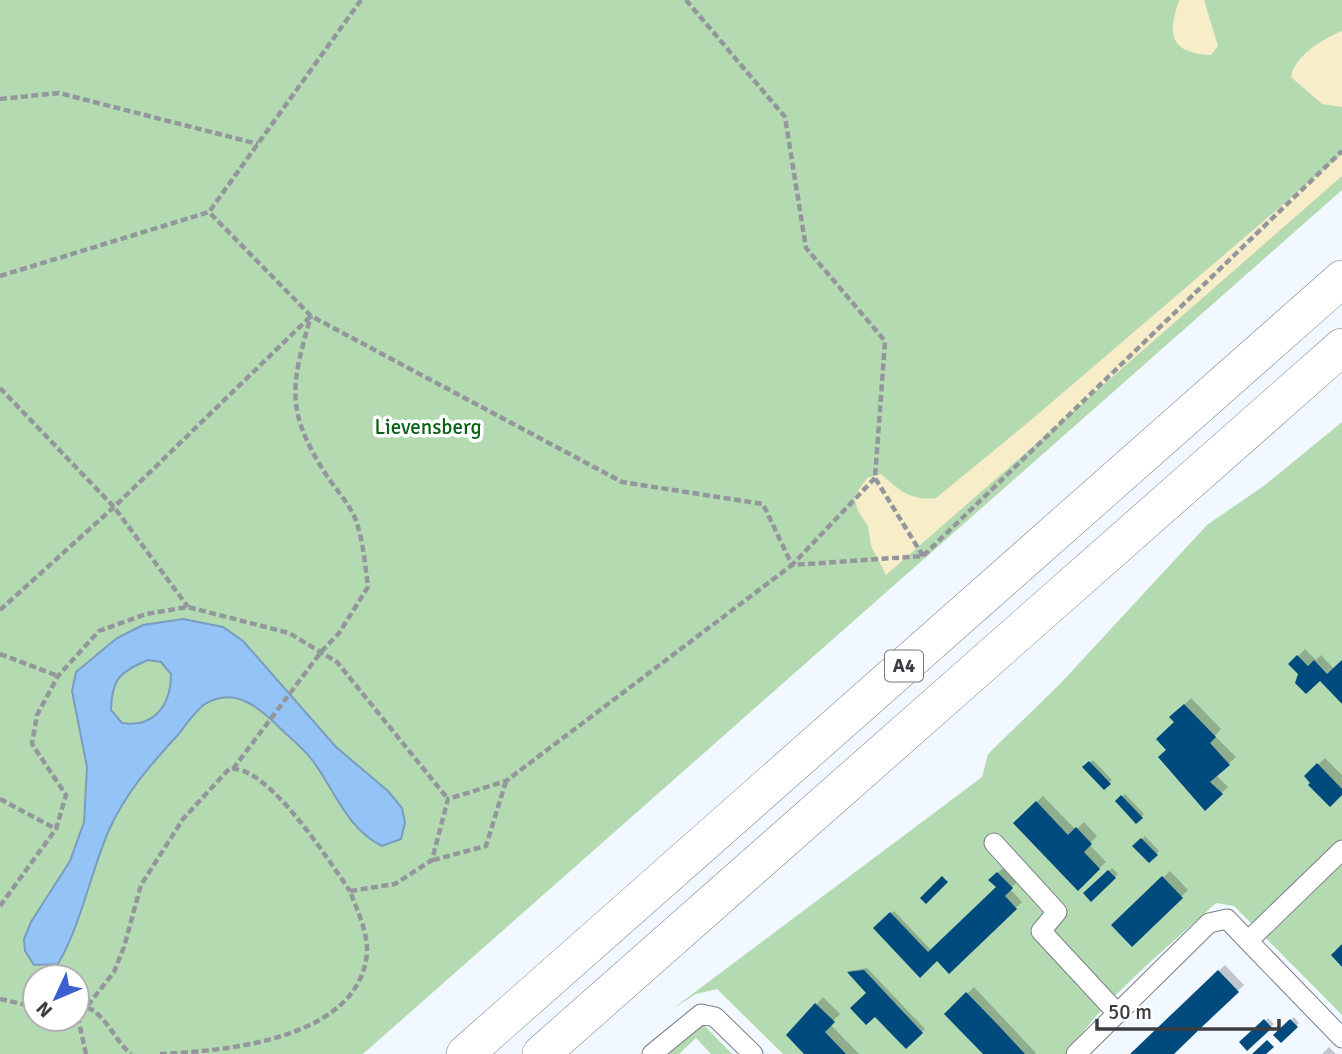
<svg xmlns="http://www.w3.org/2000/svg" width="1342" height="1054" viewBox="0 0 1342 1054" font-family="Signika,sans-serif">
  <style>
    .green { fill: #b4dab2; fill-rule: evenodd }
    .sand { fill: #f7edc8 }
    .water { fill: #94c4f5; stroke: #799cbf; stroke-width: 2; fill-rule: evenodd }
    .shadow { fill: #0003 }
    .building { fill: #004b7e }
    .lines { fill: none; stroke-linecap: round; stroke-linejoin: round }
    .minor-casing { stroke: #797f86; stroke-width: 21 }
    .motorway-casing { stroke: #797f86; stroke-width: 38 }
    .path { stroke: #93979c; stroke-width: 4.5; stroke-dasharray: 7 3.5; stroke-linecap: butt }
    .minor { stroke: #fff; stroke-width: 19 }
    .motorway { stroke: #fff; stroke-width: 37 }
    .labels { text-anchor: middle; dominant-baseline: central; stroke-width: 7; stroke-linejoin: round; paint-order: stroke }
    .shield { fill: #fff; stroke: #767779; stroke-width: 2 }
    .shield-label { font-size: 19px; font-weight: bold; fill: #3b3d40 }
    .park-label { font-size: 21px; fill: #086212; stroke: #fff }
  </style>
  <rect width="100%" height="100%" fill="#f1f8ff"/>
  <path class="green" d="M0 0H1342V190L363 1054H0ZM35 977H77V1019H35Z
    M1342 422V1015L1234 906 1216 903C1168 947 1102 1000 1067 1054H783L717 989 696 994 671 1010 982 777 988 754 1059 685 1207 525 1265 485Z
    M703 1024 732 1054H711L696 1038 679 1054H662Z"/>
  <path class="sand" d="M1179 0H1204L1218 46 1211 55C1170 53 1167 35 1179 0Z
    M1342 31V107L1322 104 1291 77C1295 55 1323 39 1342 31Z
    M1342 154V176L886 575 871 546 868 526 858 511 854 497 867 478 881 474C900 491 911 501 936 498L1031 420Z"/>
  <path class="water" d="M183 619 223 627 243 641 336 747 388 791 402 808 405 823 401 839 382 846C347 829 335 791 313 761 305 750 293 740 283 731 262 710 236 685 205 704 195 711 185 726 177 736 150 765 125 794 109 830 90 874 82 922 58 964L34 965 25 951 24 939 31 922 70 861 84 822 87 767 72 691 76 672 117 638 143 625ZM148 660 161 662 171 674C171 704 155 728 122 723L111 710C112 678 120 672 148 660Z"/>
  <path class="shadow" d="M1305 649 1316 660 1321 655 1334 669 1342 662V701L1320 678 1300 674 1290 664Z
    M1191 698 1221 729 1215 736 1236 757 1216 775 1228 787 1205 809 1168 749 1176 722 1172 717Z
    M1325 758 1342 775V793L1313 783 1306 776Z
    M1093 760 1112 780 1104 788 1085 767Z
    M1125 794 1144 814 1136 822 1117 801Z
    M1043 796 1076 830 1084 822 1097 836 1089 844 1106 862 1078 888 1015 823Z
    M1145 836 1159 851 1149 861 1135 846Z
    M1005 866 1018 881 1010 889 1022 902 949 971 937 959 875 928 894 911 932 951 998 887 991 880Z
    M1112 868 1118 874 1091 900 1086 893Z
    M1170 871 1188 890 1132 945 1113 925Z
    M1225 965 1244 985 1172 1054H1132Z
    M867 968 925 1029 906 1047 875 1014 869 993 849 971Z
    M974 987 1036 1053 1035 1054H985L946 1014Z
    M823 997 840 1014 830 1024 859 1054H807L789 1035Z
    M1294 1017 1299 1023 1281 1041 1275 1035Z
    M1268 1018 1274 1024 1247 1049 1242 1043Z
    M1329 1047 1336 1054H1322Z"/>
  <path class="building" d="M1297 655 1308 666 1314 660 1327 674 1342 660V704L1320 681 1306 694 1295 683 1298 674 1288 664Z
    M1184 704 1216 737 1210 743 1230 765 1210 782 1223 794 1205 811 1158 757 1166 750 1156 739 1174 722 1169 717Z
    M1089 761 1111 784 1104 790 1082 767Z
    M1317 763 1342 789V795L1330 807 1308 785 1310 783 1304 776Z
    M1121 795 1143 818 1136 824 1115 801Z
    M1036 801 1068 835 1076 827 1092 844 1084 852 1100 869 1078 891 1013 823Z
    M1141 838 1158 855 1149 863 1132 846Z
    M1108 870 1116 878 1091 902 1083 893Z
    M997 872 1013 888 1005 896 1017 909 949 974 937 961 920 978 873 928 890 912 928 952 996 887 988 880Z
    M942 876 948 882 926 904 920 898Z
    M1162 876 1183 898 1132 947 1111 925Z
    M1342 944V967L1331 955Z
    M864 970 923 1033 906 1049 875 1017 866 1025 850 1008 866 993 847 972Z
    M1218 970 1239 992 1205 1024 1174 1054H1130Z
    M966 992 999 1026 1025 1054H983L944 1014Z
    M815 1003 835 1022 825 1032 846 1054H804L786 1035Z
    M1264 1019 1272 1028 1247 1051 1239 1042Z
    M1290 1019 1298 1027 1281 1043 1273 1035Z
    M1267 1040 1274 1047 1266 1054H1252Z"/>
  <g class="lines">
    <defs>
      <path id="minor" d="M994 843 1057 912 1041 931 1117 1013
        M1248 941 1342 1038
        M652 1054 701 1014 715 1017 753 1054
        M1076 1054 1209 923 1227 919 1248 941 1342 850"/>
      <path id="motorway" d="M465 1054 1342 279
        M541 1054 1342 347"/>
    </defs>
    <use href="#minor" class="minor-casing"/>
    <use href="#motorway" class="motorway-casing"/>
    <path class="path" d="M686 0 785 117 806 248 885 341 875 478 923 556
      M0 99 59 93 258 144
      M0 276 209 212 361 0
      M0 388 114 507 188 607
      M875 478 792 565 923 556 1342 151
      M0 610 114 507 311 316
      M0 654 58 676
      M233 769 321 652 339 633 368 587C365 564 363 539 355 518 348 502 334 487 325 473 285 410 291 385 311 316
      M0 799 56 829
      M433 860 486 846 506 781
      M0 906 56 829 66 795 32 744 37 715 58 676 99 631 146 614 188 607 289 633 337 662 448 799
      M0 999 35 1007
      M77 1006C103 1005 113 1040 131 1054
      M86 1054 78 1018 114 972 124 947 141 885 183 819 229 769C267 763 329 861 350 891
      M160 1054C225 1051 359 1040 367 953 368 932 357 910 350 891L395 884 432 860 448 799 506 781 792 565 763 504 622 482 311 316 209 212"/>
    <use href="#minor" class="minor"/>
    <use href="#motorway" class="motorway"/>
  </g>
  <g class="labels">
    <rect class="shield" x="885" y="650.5" width="38" height="31" rx="5"/>
    <g class="shield-label">
      <text x="904" y="666">A4</text>
    </g>
    <g class="park-label">
      <text x="428" y="427">Lievensberg</text>
    </g>
  </g>
  <g transform="translate(56 998) rotate(226)"><circle r="33" fill="#ffffff" stroke="#b1b1b3" stroke-width="2"/>
  <path d="M0-5L12 26L0 18L-12 26Z" fill="#3c5ecf"/>
  <text y="-10" font-size="19" font-weight="bold" text-anchor="middle" fill="#3b3d40">N</text>
  </g>
  <path d="M1097 1019v10h182v-10" fill="none" stroke="#3b3d40" stroke-width="3.5"/>
  <text x="1108" y="1019" font-size="21" fill="#3b3d40" stroke="#ffffff" stroke-width="5" paint-order="stroke">50 m</text>
</svg>
